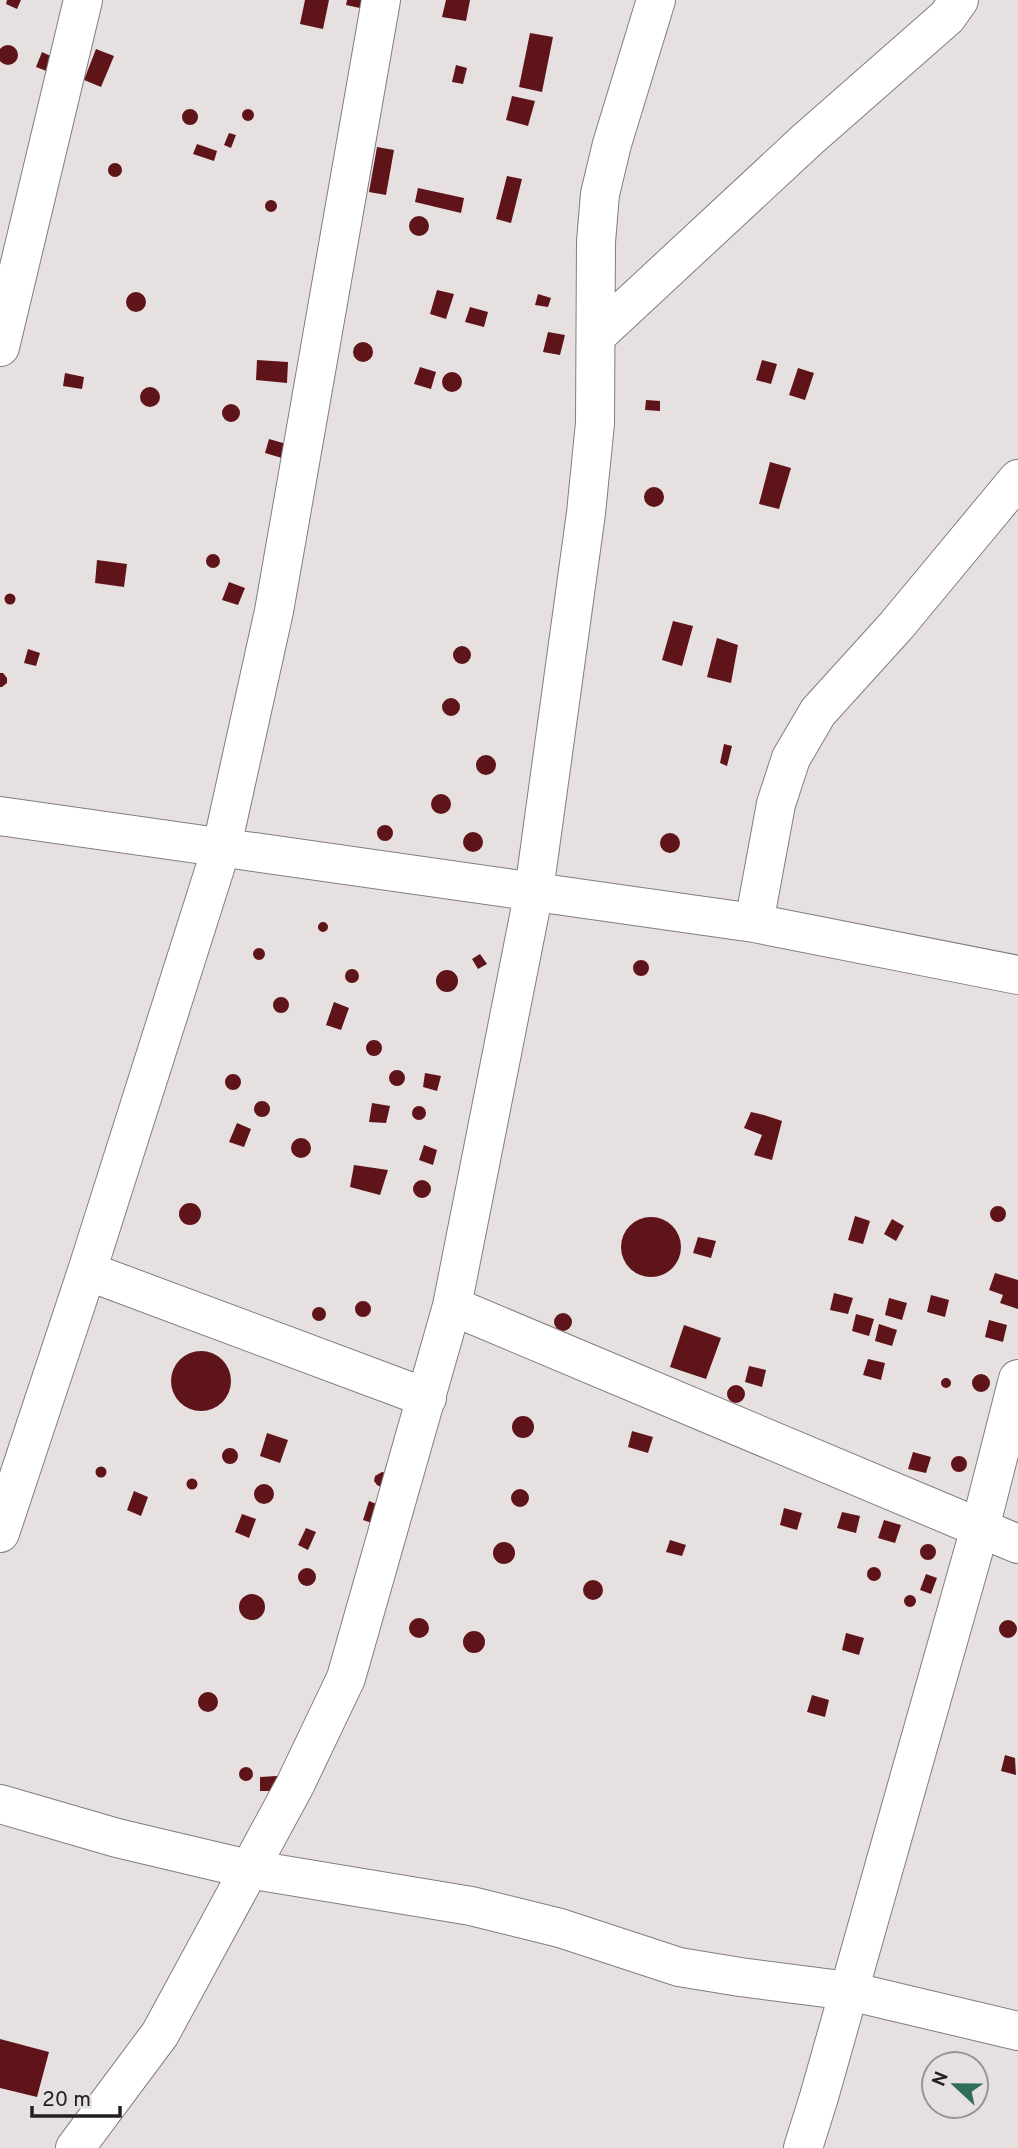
<svg xmlns="http://www.w3.org/2000/svg" width="1018" height="2148" viewBox="0 0 1018 2148" font-family="Overpass,sans-serif">
  <style>
    .building { fill: #5f141a }
    .lines { fill: none; stroke-linecap: round; stroke-linejoin: round }
    .minor-casing { stroke: #837d7d; stroke-width: 40 }
    .minor { stroke: #fff; stroke-width: 38 }
  </style>
  <rect width="100%" height="100%" fill="#e7e0e0"/>
  <path class="building" d="M7 0H21L17 9 6 4Z
    M305 0H329L323 29 300 24Z
    M347 0H371L369 10 346 5Z
    M446 0H470L466 21 442 17Z
    M530 33 553 37 542 92 519 87Z
    M-2 55a10 10 0 1 1 20 0a10 10 0 1 1-20 0Z
    M96 49 114 56 101 87 84 80Z
    M42 52 55 58 49 72 36 67Z
    M456 65 467 68 463 84 452 82Z
    M512 96 535 101 528 126 506 120Z
    M242 115a6 6 0 1 1 12 0a6 6 0 1 1-12 0Z
    M182 117a8 8 0 1 1 16 0a8 8 0 1 1-16 0Z
    M229 133 236 135 231 148 224 145Z
    M197 144 217 151 214 161 193 154Z
    M377 147 394 150 386 195 369 192Z
    M108 170a7 7 0 1 1 14 0a7 7 0 1 1-14 0Z
    M507 176 522 179 511 223 496 219Z
    M418 188 464 198 461 213 415 202Z
    M265 206a6 6 0 1 1 12 0a6 6 0 1 1-12 0Z
    M409 226a10 10 0 1 1 20 0a10 10 0 1 1-20 0Z
    M437 290 454 294 446 319 430 314Z
    M126 302a10 10 0 1 1 20 0a10 10 0 1 1-20 0Z
    M538 294 551 298 548 307 535 305Z
    M470 307 488 312 484 327 465 322Z
    M548 332 565 335 560 355 543 352Z
    M353 352a10 10 0 1 1 20 0a10 10 0 1 1-20 0Z
    M257 360 288 362 287 383 256 380Z
    M762 360 777 364 771 384 756 380Z
    M420 367 436 372 431 389 414 384Z
    M798 368 814 373 805 400 789 395Z
    M442 382a10 10 0 1 1 20 0a10 10 0 1 1-20 0Z
    M65 373 84 377 82 389 63 386Z
    M140 397a10 10 0 1 1 20 0a10 10 0 1 1-20 0Z
    M646 400 660 401V411L645 410Z
    M222 413a9 9 0 1 1 18 0a9 9 0 1 1-18 0Z
    M269 439 297 447 292 461 265 453Z
    M770 462 791 468 779 509 759 504Z
    M644 497a10 10 0 1 1 20 0a10 10 0 1 1-20 0Z
    M206 561a7 7 0 1 1 14 0a7 7 0 1 1-14 0Z
    M97 560 127 564 124 587 95 583Z
    M229 582 245 588 238 605 222 600Z
    M4.5 599a5.5 5.5 0 1 1 11 0a5.5 5.5 0 1 1-11 0Z
    M673 621 693 626 682 666 662 660Z
    M717 638 738 645 731 683 707 677Z
    M453 655a9 9 0 1 1 18 0a9 9 0 1 1-18 0Z
    M28 649 40 653 36 666 24 663Z
    M0 673H3L7 678V683L2 687H0Z
    M442 707a9 9 0 1 1 18 0a9 9 0 1 1-18 0Z
    M724 744 732 746 727 766 720 763Z
    M476 765a10 10 0 1 1 20 0a10 10 0 1 1-20 0Z
    M431 804a10 10 0 1 1 20 0a10 10 0 1 1-20 0Z
    M377 833a8 8 0 1 1 16 0a8 8 0 1 1-16 0Z
    M463 842a10 10 0 1 1 20 0a10 10 0 1 1-20 0Z
    M660 843a10 10 0 1 1 20 0a10 10 0 1 1-20 0Z
    M318 927a5 5 0 1 1 10 0a5 5 0 1 1-10 0Z
    M253 954a6 6 0 1 1 12 0a6 6 0 1 1-12 0Z
    M480 954 487 964 478 969 472 959Z
    M633 968a8 8 0 1 1 16 0a8 8 0 1 1-16 0Z
    M345 976a7 7 0 1 1 14 0a7 7 0 1 1-14 0Z
    M436 981a11 11 0 1 1 22 0a11 11 0 1 1-22 0Z
    M273 1005a8 8 0 1 1 16 0a8 8 0 1 1-16 0Z
    M334 1002 349 1008 341 1030 326 1025Z
    M366 1048a8 8 0 1 1 16 0a8 8 0 1 1-16 0Z
    M389 1078a8 8 0 1 1 16 0a8 8 0 1 1-16 0Z
    M425 1073 441 1076 437 1091 423 1087Z
    M225 1082a8 8 0 1 1 16 0a8 8 0 1 1-16 0Z
    M254 1109a8 8 0 1 1 16 0a8 8 0 1 1-16 0Z
    M372 1103 390 1106 386 1123 369 1122Z
    M412 1113a7 7 0 1 1 14 0a7 7 0 1 1-14 0Z
    M751 1112 764 1115 782 1121 772 1160 754 1155 762 1135 744 1128Z
    M237 1123 251 1129 244 1147 229 1142Z
    M291 1148a10 10 0 1 1 20 0a10 10 0 1 1-20 0Z
    M424 1145 437 1150 433 1165 419 1160Z
    M354 1165 388 1170 380 1195 350 1187Z
    M413 1189a9 9 0 1 1 18 0a9 9 0 1 1-18 0Z
    M179 1214a11 11 0 1 1 22 0a11 11 0 1 1-22 0Z
    M990 1214a8 8 0 1 1 16 0a8 8 0 1 1-16 0Z
    M855 1216 870 1221 863 1244 848 1240Z
    M621 1247a30 30 0 1 1 60 0a30 30 0 1 1-60 0Z
    M892 1219 904 1226 896 1241 884 1234Z
    M698 1237 716 1241 711 1258 693 1253Z
    M995 1273 1018 1280V1309L1000 1303 1003 1295 989 1290Z
    M834 1293 853 1298 848 1314 830 1310Z
    M931 1295 949 1300 945 1317 927 1312Z
    M889 1298 907 1303 902 1320 885 1315Z
    M355 1309a8 8 0 1 1 16 0a8 8 0 1 1-16 0Z
    M312 1314a7 7 0 1 1 14 0a7 7 0 1 1-14 0Z
    M554 1322a9 9 0 1 1 18 0a9 9 0 1 1-18 0Z
    M856 1314 874 1319 869 1336 852 1331Z
    M989 1320 1007 1325 1003 1342 985 1337Z
    M879 1324 897 1330 892 1346 875 1341Z
    M684 1325 721 1338 706 1379 670 1367Z
    M171 1381a30 30 0 1 1 60 0a30 30 0 1 1-60 0Z
    M868 1359 885 1363 881 1380 863 1375Z
    M749 1366 766 1370 762 1387 745 1382Z
    M972 1383a9 9 0 1 1 18 0a9 9 0 1 1-18 0Z
    M941 1383a5 5 0 1 1 10 0a5 5 0 1 1-10 0Z
    M727 1394a9 9 0 1 1 18 0a9 9 0 1 1-18 0Z
    M512 1427a11 11 0 1 1 22 0a11 11 0 1 1-22 0Z
    M632 1431 653 1437 648 1453 628 1447Z
    M267 1433 288 1440 280 1463 260 1456Z
    M222 1456a8 8 0 1 1 16 0a8 8 0 1 1-16 0Z
    M913 1452 931 1457 926 1473 908 1469Z
    M951 1464a8 8 0 1 1 16 0a8 8 0 1 1-16 0Z
    M95.5 1472a5.5 5.5 0 1 1 11 0a5.5 5.5 0 1 1-11 0Z
    M382 1472 387 1473 381 1487 377 1485 374 1481 375 1476Z
    M186.5 1484a5.5 5.5 0 1 1 11 0a5.5 5.5 0 1 1-11 0Z
    M254 1494a10 10 0 1 1 20 0a10 10 0 1 1-20 0Z
    M511 1498a9 9 0 1 1 18 0a9 9 0 1 1-18 0Z
    M134 1491 148 1497 141 1516 127 1510Z
    M369 1501 384 1507 378 1525 363 1520Z
    M784 1508 802 1513 797 1530 780 1525Z
    M842 1512 860 1516 856 1533 837 1528Z
    M242 1514 256 1519 249 1538 235 1532Z
    M884 1520 901 1525 895 1543 878 1538Z
    M306 1528 316 1532 308 1550 298 1545Z
    M670 1540 686 1545 682 1556 666 1552Z
    M493 1553a11 11 0 1 1 22 0a11 11 0 1 1-22 0Z
    M920 1552a8 8 0 1 1 16 0a8 8 0 1 1-16 0Z
    M867 1574a7 7 0 1 1 14 0a7 7 0 1 1-14 0Z
    M298 1577a9 9 0 1 1 18 0a9 9 0 1 1-18 0Z
    M926 1574 937 1578 931 1594 920 1590Z
    M583 1590a10 10 0 1 1 20 0a10 10 0 1 1-20 0Z
    M239 1607a13 13 0 1 1 26 0a13 13 0 1 1-26 0Z
    M904 1601a6 6 0 1 1 12 0a6 6 0 1 1-12 0Z
    M409 1628a10 10 0 1 1 20 0a10 10 0 1 1-20 0Z
    M999 1629a9 9 0 1 1 18 0a9 9 0 1 1-18 0Z
    M463 1642a11 11 0 1 1 22 0a11 11 0 1 1-22 0Z
    M846 1633 864 1638 859 1655 842 1650Z
    M198 1702a10 10 0 1 1 20 0a10 10 0 1 1-20 0Z
    M812 1695 829 1700 825 1717 807 1712Z
    M1005 1755 1015 1758 1016 1775 1001 1771Z
    M239 1774a7 7 0 1 1 14 0a7 7 0 1 1-14 0Z
    M277 1776V1791H260V1777Z
    M0 2039 49 2052 37 2097 0 2088Z"/>
  <g class="lines">
    <defs>
      <path id="minor" d="M596 336 808 139 947 17 959 0
        M0 347 83 0
        M0 816 754 923 1018 975
        M754 923 776 804 791 758 818 712 896 626 1018 479
        M87 1271 427 1398
        M452 1306 980 1528 1018 1379
        M0 1533 87 1271 222 846 274 611 381 0
        M0 1804 117 1838 248 1869 471 1906 560 1928 679 1967 740 1977 849 1991 1018 2031
        M75 2148 160 2034 295 1785 346 1678 452 1306 534 891 586 513 595 423 596 242 600 194 612 144 656 0
        M803 2148 819 2097 980 1528 1018 1544"/>
    </defs>
    <use href="#minor" class="minor-casing"/>
    <use href="#minor" class="minor"/>
  </g>
  <g transform="translate(955 2085) rotate(292)"><circle r="33" fill="#e7e0e0" stroke="#999393" stroke-width="2"/>
  <path d="M0-5L12 26L0 18L-12 26Z" fill="#316e5a"/>
  <text y="-10" font-size="19" font-weight="bold" text-anchor="middle" fill="#232020">N</text>
  </g>
  <path d="M32 2106v10h88v-10" fill="none" stroke="#232020" stroke-width="3.5"/>
  <text x="42" y="2106" font-size="21" fill="#232020" stroke="#e7e0e0" stroke-width="5" paint-order="stroke">20 m</text>
</svg>
